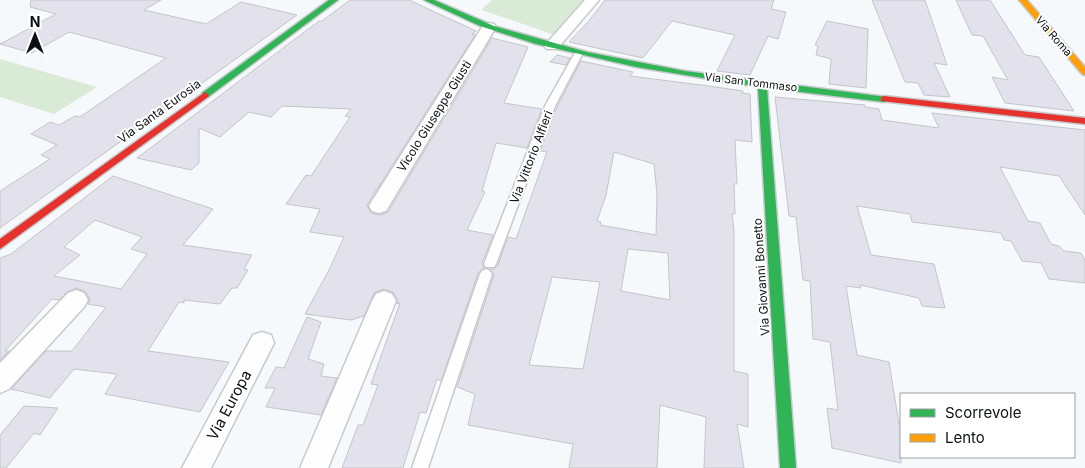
<svg xmlns="http://www.w3.org/2000/svg" width="1085" height="468" viewBox="0 0 1085 468" font-family="Inter,sans-serif">
  <style>
    .green { fill: #d9ebd6 }
    .building { fill: #e3e2ec; stroke: #c4c5c8; fill-rule: evenodd }
    .lines { fill: none; stroke-linecap: round; stroke-linejoin: round }
    .lane-casing { stroke: #c7cacd; stroke-width: 3 }
    .street-casing { stroke: #c7cacd; stroke-width: 3 }
    .fast-casing { stroke: #c7cacd; stroke-width: 3 }
    .slow-casing { stroke: #c7cacd; stroke-width: 3 }
    .jam-casing { stroke: #c7cacd; stroke-width: 3 }
    .lane { fill: #fefeff; fill-rule: evenodd }
    .street { fill: #fefeff; fill-rule: evenodd }
    .fast { fill: #30b455; fill-rule: evenodd }
    .slow { fill: #ff9f0a; fill-rule: evenodd }
    .jam { fill: #e5322d; fill-rule: evenodd }
    .labels { text-anchor: middle; dominant-baseline: central; stroke-width: 4; stroke-linejoin: round; paint-order: stroke }
    .far-street-label { font-size: 11px; fill: #0e1113; stroke: #fff }
    .street-label { font-size: 12px; fill: #0e1113; stroke: #fff }
    .near-street-label { font-size: 15px; fill: #0e1113; stroke: #fff }
  </style>
  <rect width="100%" height="100%" fill="#f5f9fc"/>
  <path class="green" d="M492 0H587L555 35 481 10Z
    M0 59 97 87 54 114 0 97Z"/>
  <path class="building" d="M31 0H161L144 10 206 24 241 2 297 15 0 228V191L50 159 41 155 57 145 31 134 50 122 59 125 75 116 80 117 166 58 69 32 32 53 0 44 56 14 30 7Z
    M350 0H409L476 31 472 34 475 35 367 205 371 213 380 215 388 212 492 38 528 47 504 103 542 109 527 148 496 143 482 191 485 192 467 230 493 235 482 263 484 268 478 273 441 381 437 379 426 413 420 412 403 468H342L358 425H363L378 385 371 384 400 303 397 304 398 300 393 292 383 289 374 293 364 316 351 320 305 314 329 270 344 237 310 232 320 209 286 204 306 175 311 176 350 117 345 116 351 109 282 106 271 117 249 112 220 137 199 128V163L191 170 137 158 319 21H322Z
    M605 0H774L771 9 786 12 778 39 768 36 750 75 717 71 735 35 672 21 643 58 569 42 588 22Z
    M872 0H925L947 65 934 63 950 97 924 95 918 83 905 82Z
    M956 0H990L1025 55 1039 57 1074 111 1005 103 992 77 1008 80 983 36 972 35Z
    M827 21 868 29 866 88 829 84 831 59 816 55 818 46 815 45Z
    M557 55 570 58 566 65 550 62Z
    M581 61 633 72 630 76 709 86 743 91 742 93 750 94 752 142 735 140 737 184H734L735 214H732L734 231V371L748 374V427L737 424 744 468H704L706 417 660 405 657 468H569L573 444 468 425 475 394 457 387 494 275 490 269H494L498 265 508 237 516 239 547 152 540 151 557 107ZM614 152 654 164 657 194 656 235 600 225 601 222 597 221 606 195ZM628 249 668 253 670 300 621 291ZM552 277 600 282 583 369 529 365Z
    M775 97 865 105V107L879 109 882 120 939 128 932 113 1085 130V215L1059 176 1000 167 1028 221 1040 223 1051 244 1059 246 1064 251 1081 253 1085 260V283L1049 279 1041 263 1022 261 1011 241 1004 240 1001 233 912 222 910 214 857 206 871 255 934 264 945 308 922 306 919 298 860 285 861 288 846 286 857 355 889 362 899 424H901V463L832 448 827 408 838 410 830 342 813 339 810 281 803 280 796 217 789 216Z
    M113 176 213 209 183 245 252 255 244 269 248 270 237 288H232L220 304 184 300V303L179 302 148 351 229 362 200 412 105 394 117 374 74 369 50 398 11 389 46 351H72L106 307 88 304 90 299 86 292 77 288 67 292 59 300 52 299 5 351H9L0 360V258L11 254ZM95 220 142 237 131 249 147 254 121 289 54 276 80 255 64 247Z
    M307 317 321 322 308 359 324 364 321 376 337 378 321 415 266 407 275 388H265L276 367 284 368Z
    M24 406 58 408 40 435 34 433 6 468H0V435Z"/>
  <g class="lines">
    <defs>
      <path id="lane" d="M576 51 583 53 555 106 496 264 494 267H486L484 264 545 106Z
        M486 269 490 271 492 274 428 468H412L480 274 482 271Z"/>
      <path id="street" d="M585 0H599L557 49H547L544 46 547 43Z
        M489 23 494 24 496 27 386 211 379 213 372 211 369 206 372 201 482 27 484 24Z
        M76 290 84 293 88 300 84 307 9 389 0 393V363L68 293Z
        M384 291 392 294 396 301 328 468H300L372 301 376 294Z
        M262 332 271 335 274 343 211 468H182L253 335Z"/>
      <path id="fast" d="M329 0H338L208 97H202V93Z
        M424 0H434L494 26 587 52 685 71 887 97V101L884 102 767 88 796 468H780L758 87 636 67 536 44 480 26Z"/>
      <path id="slow" d="M1019 0H1027L1085 67V75L1082 74Z"/>
      <path id="jam" d="M205 92 209 95 208 97 0 249V239Z
        M884 96 1085 118V124L881 101V97Z"/>
    </defs>
    <use href="#lane" class="lane-casing"/>
    <use href="#street" class="street-casing"/>
    <use href="#fast" class="fast-casing"/>
    <use href="#slow" class="slow-casing"/>
    <use href="#jam" class="jam-casing"/>
    <use href="#lane" class="lane"/>
    <use href="#street" class="street"/>
    <use href="#fast" class="fast"/>
    <use href="#slow" class="slow"/>
    <use href="#jam" class="jam"/>
  </g>
  <g class="labels">
    <g class="far-street-label">
      <text transform="translate(1054 36) rotate(49)">Via Roma</text>
      <text transform="translate(751 82) rotate(7)">Via San Tommaso</text>
    </g>
    <g class="street-label">
      <text transform="translate(159 111) rotate(-36)">Via Santa Eurosia</text>
      <text transform="translate(434 116) rotate(-58)">Vicolo Giuseppe Giusti</text>
      <text transform="translate(531 157) rotate(-69)">Via Vittorio Alfieri</text>
      <text transform="translate(761 277) rotate(-94)">Via Giovanni Bonetto</text>
    </g>
    <g class="near-street-label">
      <text transform="translate(229 405) rotate(-62)">Via Europa</text>
    </g>
  </g>
  <rect x="900" y="393" width="175" height="65" fill="#ffffff" stroke="#9fa0a1"/>
  <rect x="910" y="409" width="25" height="8" fill="#30b455" stroke="#9fa0a1"/>
  <text x="945" y="418" font-size="15" fill="#0e1113">Scorrevole</text>
  <rect x="910" y="434" width="25" height="8" fill="#ff9f0a" stroke="#9fa0a1"/>
  <text x="945" y="443" font-size="15" fill="#0e1113">Lento</text>
  <g transform="translate(35 35)" stroke="#ffffff" stroke-width="4" paint-order="stroke">
  <path d="M0-4L9 19L0 12L-9 19Z" fill="#0e1113"/>
  <text y="-8" font-size="14" font-weight="bold" text-anchor="middle" fill="#0e1113">N</text>
  </g>
</svg>
